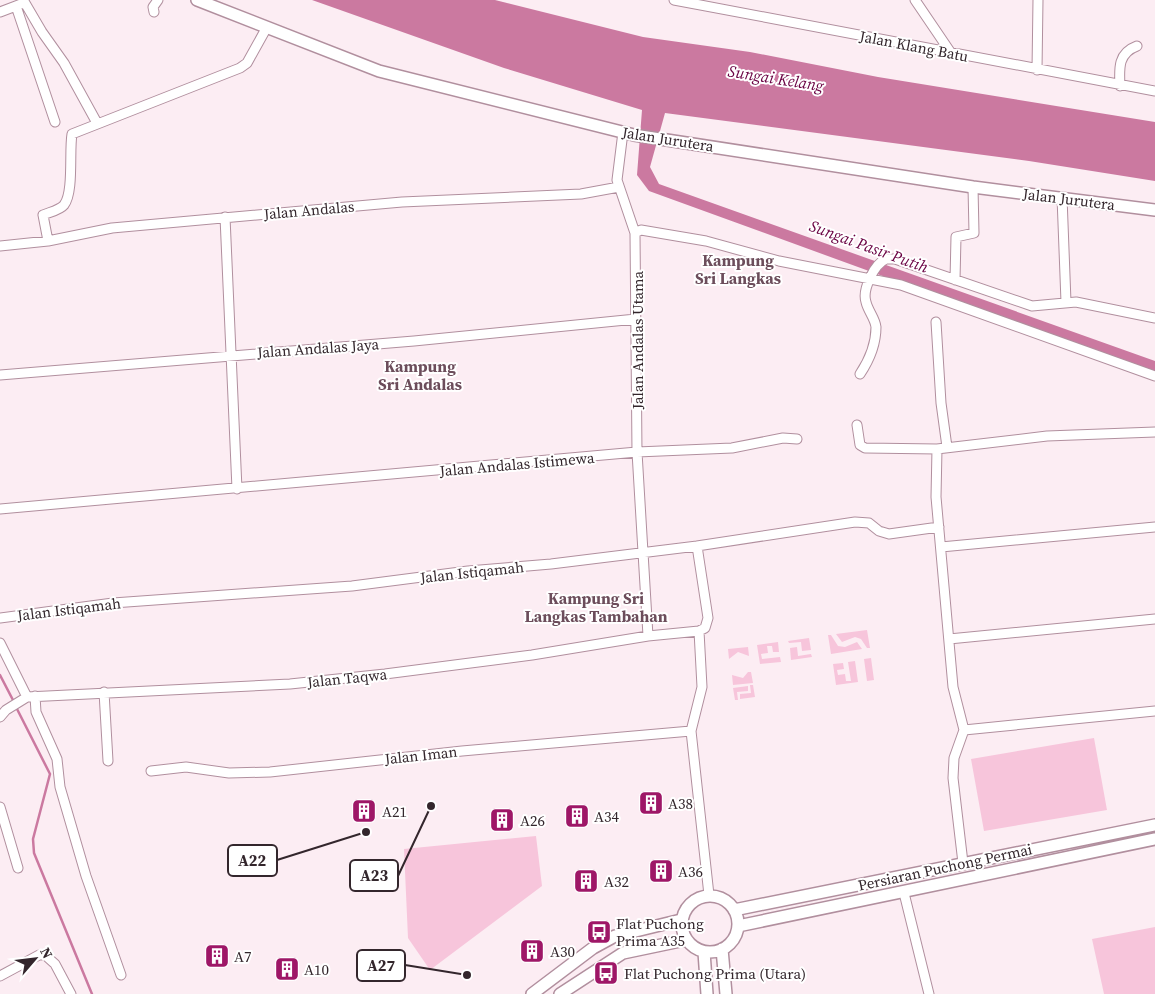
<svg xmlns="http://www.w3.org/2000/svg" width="1155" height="994" viewBox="0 0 1155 994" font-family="'Source Serif 4',serif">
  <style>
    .green { fill: #f7c5db }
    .water { fill: #cb79a0 }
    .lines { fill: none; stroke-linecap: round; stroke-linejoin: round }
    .stream { stroke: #cb79a0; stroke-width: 2.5 }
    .street-casing { stroke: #b18f9e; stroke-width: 11 }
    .secondary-casing { stroke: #b18f9e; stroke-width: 14 }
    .street { stroke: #fff; stroke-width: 9 }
    .secondary { stroke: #fff; stroke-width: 11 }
    .labels { text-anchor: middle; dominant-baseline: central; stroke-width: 4; stroke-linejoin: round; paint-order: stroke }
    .street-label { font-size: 15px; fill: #33262c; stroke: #fff }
    .poi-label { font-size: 15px; fill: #33262c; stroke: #fff; text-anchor: start }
    .water-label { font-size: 16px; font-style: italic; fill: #690142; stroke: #fff }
    .neighbourhood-label { font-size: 16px; font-weight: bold; fill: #6c4d5b; stroke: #fff }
    .leader { fill: none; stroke: #33262c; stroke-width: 2 }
    .callout-dot { fill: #33262c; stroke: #fff; stroke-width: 2 }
    .callout { fill: #fff; stroke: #33262c; stroke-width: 2 }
    .callout-label { font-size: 16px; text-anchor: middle; font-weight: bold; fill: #33262c }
  </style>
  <rect width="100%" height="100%" fill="#fcedf3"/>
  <path class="green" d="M867 630 870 648H867L861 639 855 637 842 642 836 634Z
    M828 635H831L838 646 845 647 857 642 862 649 831 654Z
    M809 638 811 650 802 651 801 642 789 643 788 641Z
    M778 642 779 652H773L772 646H767L768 653 761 654 762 659 780 657 781 662 760 664 757 645Z
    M748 647 749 656 738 652 729 659 728 649Z
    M797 647 798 656 811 654 812 657 791 660 790 648Z
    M871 658 874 680 867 681 864 659Z
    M855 661 858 682 836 685 833 664 843 663 844 669 837 670 838 675 845 674 846 681H851L848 662Z
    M748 672H751L753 683 733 685 732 675 743 678Z
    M750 685H753L755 697 740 699V694L751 693Z
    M748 686V691L737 692 738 700H735L733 688Z
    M1094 738 1107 810 984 831 971 759Z
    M536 836 542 886 430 970 408 938 404 849Z
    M1155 927V994H1104L1092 939Z"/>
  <path class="water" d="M312 0H495L643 37 750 52 878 77 1155 122V181L1029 161 665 113 650 167 659 184 1155 361V375L649 191 637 175 642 110 504 68Z"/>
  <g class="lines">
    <path class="stream" d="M0 675 14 702
      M16 707 50 774 33 839 34 853 92 994"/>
    <defs>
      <path id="street" d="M674 0 1155 91
        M915 0 951 53
        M25 3 42 32 64 63 97 123
        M16 6 55 122
        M0 12 21 4
        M154 12 153 7 158 0
        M1037 70 1038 0
        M1120 86C1119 68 1118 53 1137 46
        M623 132 617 180 635 233 637 452 648 636
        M1062 197 1066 302
        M225 217 237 489
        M635 233 641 230 706 241 779 261 901 285 1155 376
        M48 241 43 215C50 212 60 210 64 205 74 192 69 151 72 134L240 68 247 63 267 27
        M0 246 48 241 112 228 402 202 581 194 619 187
        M955 280 956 237 974 233 973 187
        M936 322 941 403 947 447
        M860 374C870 359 876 345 876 327 875 318 868 311 866 302 862 290 874 264 886 259H895L1032 306 1076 302 1155 318
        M0 375 414 341 636 319
        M857 425 860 445 865 448 937 449
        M0 509 637 452 732 448 783 438 797 439
        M941 547 1155 527
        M0 618 113 603 352 586 468 571 551 564 697 546 855 522 869 523 879 531 889 534 939 527
        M699 631 702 687 691 731 709 895
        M949 639 1155 619
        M0 643 27 697
        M104 692 108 761
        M35 696 36 712 57 759 60 787 86 876 121 975
        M0 717 6 710 27 697 290 684 385 674 532 655 648 636 699 631 705 628 708 618 697 546
        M964 730 1155 711
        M151 771 186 767 229 773 270 772 462 751 691 731
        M0 807 18 868
        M963 863 953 778 954 758 964 730 953 687 936 497 937 449 1047 436 1155 432
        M904 893 929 994
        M0 976 39 955H45L55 964 71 994"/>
      <path id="secondary" d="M197 0 379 71 634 135 973 187 1155 210
        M682 924a28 28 0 1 1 56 0a28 28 0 1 1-56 0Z
        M734 910 1155 825
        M738 926 1155 839
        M722 949 726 994
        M704 952 707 994
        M532 994 593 948 615 936 681 920
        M560 994 623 953 685 940"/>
    </defs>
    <use href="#street" class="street-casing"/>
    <use href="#secondary" class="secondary-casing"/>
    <use href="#street" class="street"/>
    <use href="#secondary" class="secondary"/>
  </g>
  <defs>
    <symbol id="building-square" viewBox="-11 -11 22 22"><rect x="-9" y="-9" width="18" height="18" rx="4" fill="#9e1767" stroke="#fff"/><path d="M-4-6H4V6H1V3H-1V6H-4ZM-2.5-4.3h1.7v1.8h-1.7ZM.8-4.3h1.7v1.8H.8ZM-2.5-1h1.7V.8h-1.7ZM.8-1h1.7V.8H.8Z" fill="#fff"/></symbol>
    <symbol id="bus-square" viewBox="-11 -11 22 22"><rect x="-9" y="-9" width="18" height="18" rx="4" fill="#9e1767" stroke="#fff"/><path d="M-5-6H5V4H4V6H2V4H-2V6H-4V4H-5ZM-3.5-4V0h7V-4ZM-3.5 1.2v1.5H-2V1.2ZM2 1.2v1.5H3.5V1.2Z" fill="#fff"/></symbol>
  </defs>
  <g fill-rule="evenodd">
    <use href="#building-square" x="637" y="789" width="28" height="28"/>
    <use href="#building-square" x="350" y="797" width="28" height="28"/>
    <use href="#building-square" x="563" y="802" width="28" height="28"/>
    <use href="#building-square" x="488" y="806" width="28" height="28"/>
    <use href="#building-square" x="647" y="857" width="28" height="28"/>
    <use href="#building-square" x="572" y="867" width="28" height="28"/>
    <use href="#bus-square" x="585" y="918" width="28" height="28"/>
    <use href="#building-square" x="518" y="937" width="28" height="28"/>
    <use href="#building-square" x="203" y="942" width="28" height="28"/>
    <use href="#building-square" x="273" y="955" width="28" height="28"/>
    <use href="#bus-square" x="592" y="959" width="28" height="28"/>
  </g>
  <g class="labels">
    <g class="street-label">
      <text transform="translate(914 46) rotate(11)">Jalan Klang Batu</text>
      <text transform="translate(668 139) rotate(9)">Jalan Jurutera</text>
      <text transform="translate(1069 199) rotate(7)">Jalan Jurutera</text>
      <text transform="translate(309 210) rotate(-5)">Jalan Andalas</text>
      <text transform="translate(637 340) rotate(-90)">Jalan Andalas Utama</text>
      <text transform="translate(318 348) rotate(-4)">Jalan Andalas Jaya</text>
      <text transform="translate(517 464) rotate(-5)">Jalan Andalas Istimewa</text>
      <text transform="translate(472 572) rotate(-6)">Jalan Istiqamah</text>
      <text transform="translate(69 609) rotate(-7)">Jalan Istiqamah</text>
      <text transform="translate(347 678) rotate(-6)">Jalan Taqwa</text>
      <text transform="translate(421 755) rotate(-6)">Jalan Iman</text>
      <text transform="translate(945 867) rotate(-12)">Persiaran Puchong Permai</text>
    </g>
    <g class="poi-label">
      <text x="668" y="803">A38</text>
      <text x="382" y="811">A21</text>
      <text x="594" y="816">A34</text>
      <text x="520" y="820">A26</text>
      <text x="678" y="871">A36</text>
      <text x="604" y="881">A32</text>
      <text x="616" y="923">Flat Puchong<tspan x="616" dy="17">Prima A35</tspan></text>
      <text x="550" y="951">A30</text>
      <text x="234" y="956">A7</text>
      <text x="304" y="969">A10</text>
      <text x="624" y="973">Flat Puchong Prima (Utara)</text>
    </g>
    <g class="water-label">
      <text transform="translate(776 78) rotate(9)">Sungai Kelang</text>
      <text transform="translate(869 246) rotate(20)">Sungai Pasir Putih</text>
    </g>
    <g class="neighbourhood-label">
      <text x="738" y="260">Kampung<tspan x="738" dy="18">Sri Langkas</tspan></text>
      <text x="420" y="366">Kampung<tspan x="420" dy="18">Sri Andalas</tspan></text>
      <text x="596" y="598">Kampung Sri<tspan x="596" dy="18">Langkas Tambahan</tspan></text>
    </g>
  </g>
  <path class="leader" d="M366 832L277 860M431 806L398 876M467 975L405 965"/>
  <g class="callout-dot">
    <circle cx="366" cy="832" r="5"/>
    <circle cx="431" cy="806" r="5"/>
    <circle cx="467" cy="975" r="5"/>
  </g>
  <g class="callout">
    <rect x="228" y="845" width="49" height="31" rx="5"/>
    <rect x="350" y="860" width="48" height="31" rx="5"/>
    <rect x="357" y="950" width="48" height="31" rx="5"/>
  </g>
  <g class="callout-label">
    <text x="252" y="866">A22</text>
    <text x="374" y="881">A23</text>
    <text x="381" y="971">A27</text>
  </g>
  <g transform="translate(35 959) rotate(62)" stroke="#ffffff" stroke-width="4" paint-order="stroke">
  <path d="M0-4L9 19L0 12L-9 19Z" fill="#33262c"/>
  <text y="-8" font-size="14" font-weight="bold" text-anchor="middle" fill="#33262c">N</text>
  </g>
</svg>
